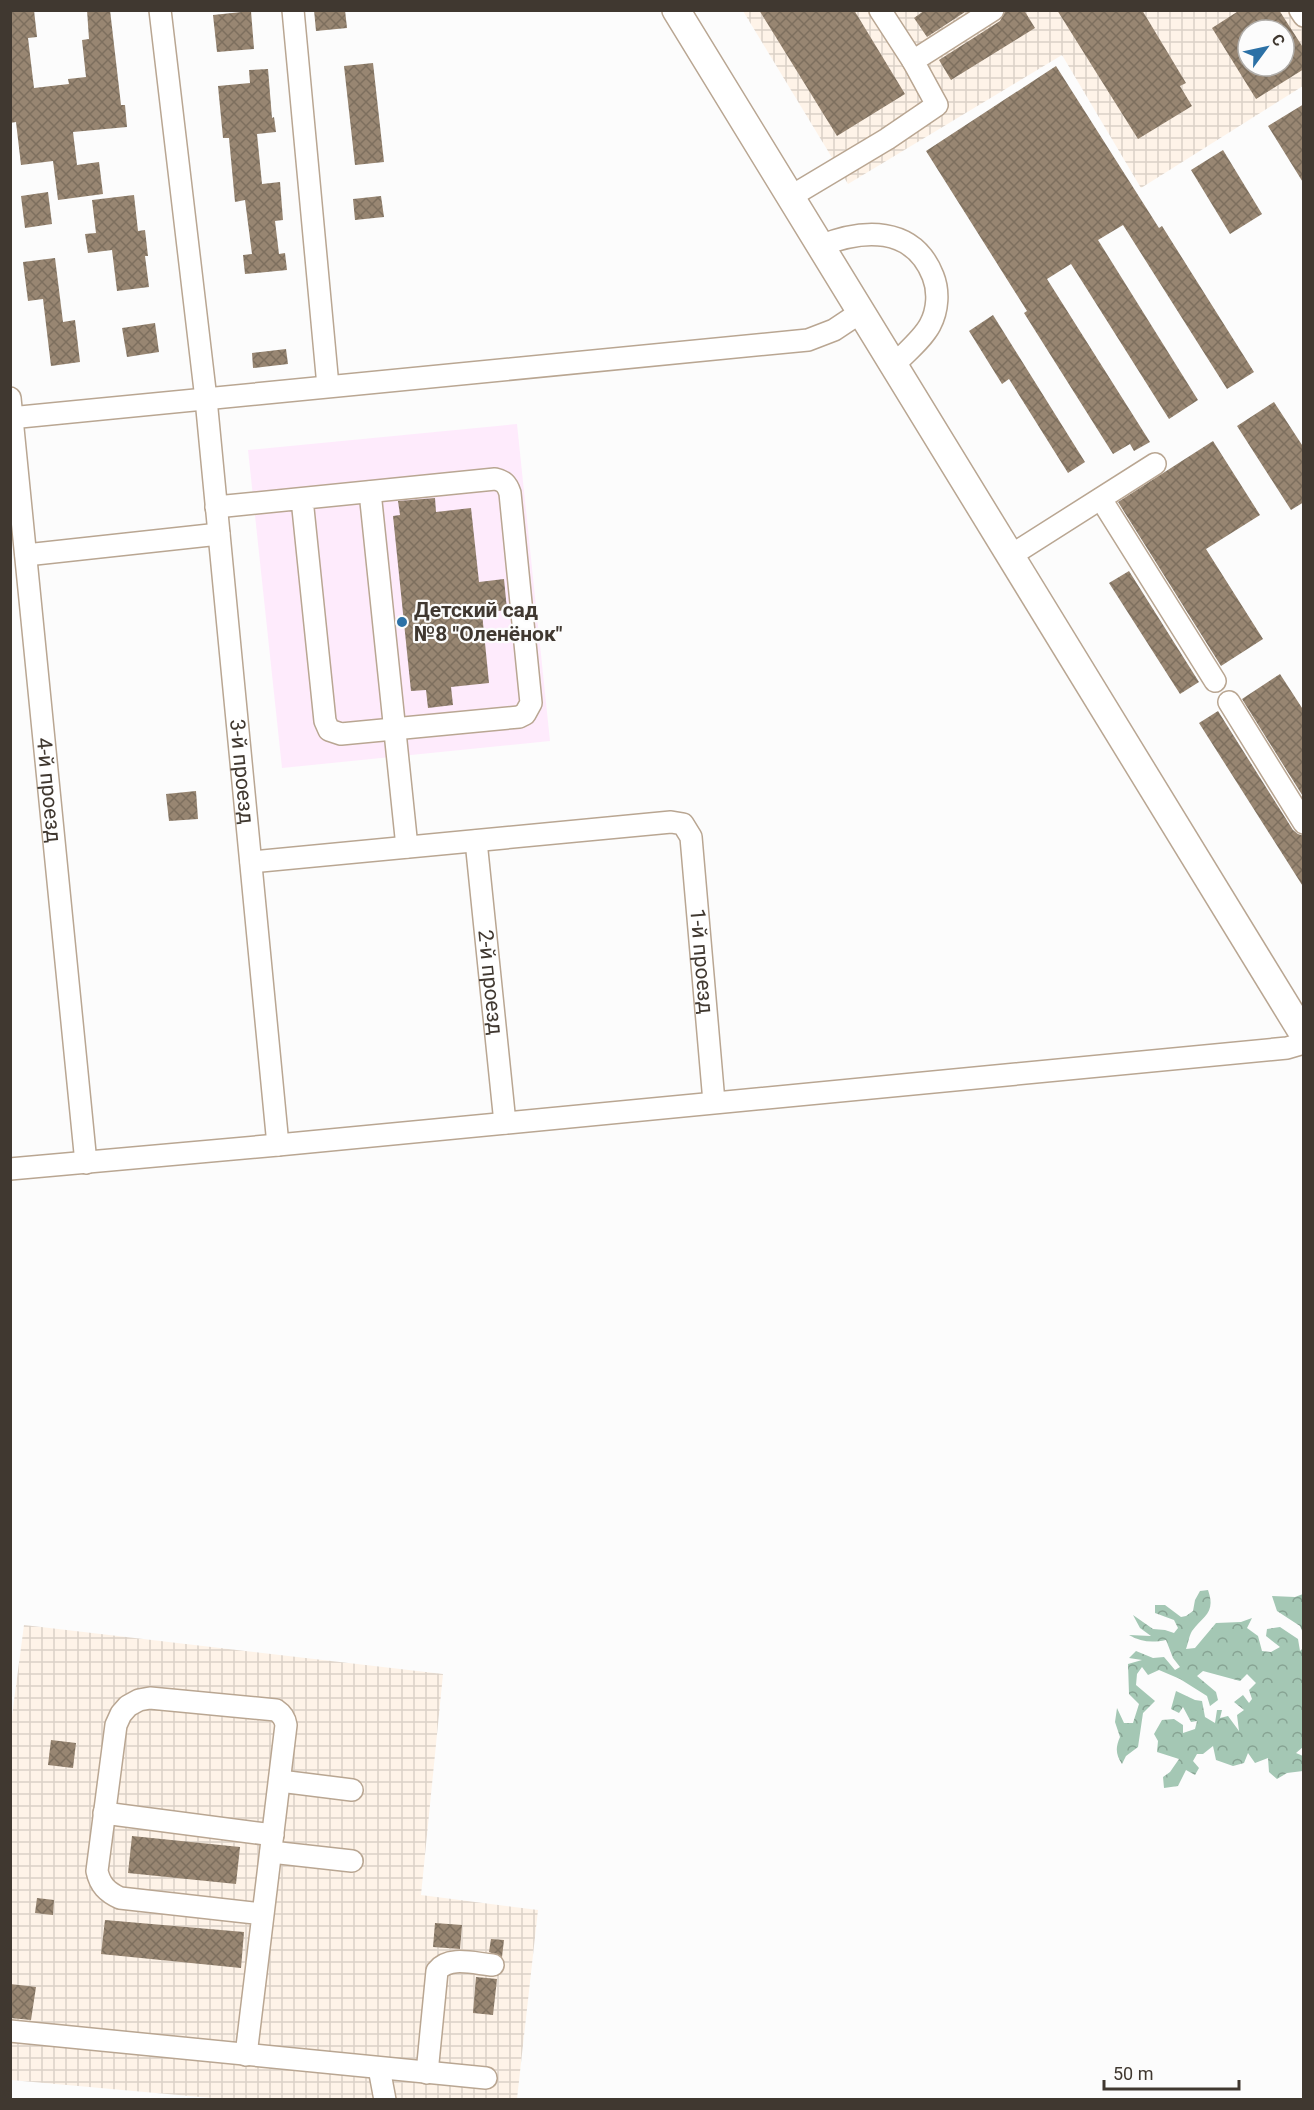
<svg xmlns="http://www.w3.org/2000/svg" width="1314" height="2110" viewBox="0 0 1314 2110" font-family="Roboto,sans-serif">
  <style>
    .industrial { fill: url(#industrial-grid); fill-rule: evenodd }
    .education { fill: #feebfc }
    .forest { fill: url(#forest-crowns) }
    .building { fill: url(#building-cross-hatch); fill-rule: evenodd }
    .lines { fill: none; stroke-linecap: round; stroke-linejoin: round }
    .minor-casing { stroke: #b9a692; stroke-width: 24 }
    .major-casing { stroke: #b9a692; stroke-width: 30 }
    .minor { stroke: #fff; stroke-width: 21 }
    .major { stroke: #fff; stroke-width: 27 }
    .poi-dot { fill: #2c71a6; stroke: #fcfcfc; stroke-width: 2 }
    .labels { text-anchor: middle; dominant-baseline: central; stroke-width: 4.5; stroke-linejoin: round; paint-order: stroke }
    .poi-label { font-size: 21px; font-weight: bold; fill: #403830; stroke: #fcfcfc; text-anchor: start }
    .street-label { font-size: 21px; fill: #403830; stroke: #fcfcfc }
  </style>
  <defs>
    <pattern id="industrial-grid" width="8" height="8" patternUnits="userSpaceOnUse" patternTransform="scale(1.5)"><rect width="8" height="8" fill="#fef3e8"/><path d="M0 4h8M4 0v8" fill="none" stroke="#dbd1c7"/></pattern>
    <pattern id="forest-crowns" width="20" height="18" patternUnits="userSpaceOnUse" patternTransform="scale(1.5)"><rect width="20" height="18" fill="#a4c7b4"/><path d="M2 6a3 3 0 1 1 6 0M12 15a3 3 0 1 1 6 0" fill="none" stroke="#87a393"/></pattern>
    <pattern id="building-cross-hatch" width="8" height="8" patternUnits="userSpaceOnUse" patternTransform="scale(1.5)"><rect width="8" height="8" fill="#988672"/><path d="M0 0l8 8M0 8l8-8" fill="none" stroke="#7d6f5e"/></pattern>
  </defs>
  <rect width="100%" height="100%" fill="#fcfcfc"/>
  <path class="industrial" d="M743 11H1303V86L1141 188 1062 55 848 184ZM1248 30H1284V66H1248Z
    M24 1625 443 1674 421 1895 538 1910 517 2099 234 2100 11 2080 10 1731Z"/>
  <path class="education" d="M517 424 550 741 282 768 248 450Z"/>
  <path class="forest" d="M1208 1590C1216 1613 1204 1615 1192 1631 1189 1636 1188 1644 1186 1649L1195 1648 1216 1623 1241 1622 1252 1618 1247 1628 1258 1636 1262 1651 1271 1652 1280 1647 1266 1636 1267 1629 1280 1627 1298 1639 1300 1651 1303 1648V1747L1296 1753 1303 1756V1771L1287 1773 1277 1779 1269 1772 1268 1758 1255 1763 1248 1753 1244 1763 1233 1766 1216 1760 1213 1746 1203 1754H1197L1193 1761 1199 1768 1195 1775 1186 1770 1178 1786 1164 1788 1163 1777 1170 1772 1179 1759 1157 1752 1158 1741 1154 1734 1162 1720 1174 1719 1183 1725V1733L1195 1729 1197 1721 1191 1722 1183 1707 1179 1713 1171 1709 1176 1691 1195 1700 1202 1701 1205 1717 1215 1723 1217 1710H1222L1220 1718 1228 1716 1239 1731 1237 1715 1244 1710 1234 1702 1243 1695 1249 1703 1252 1699 1249 1690 1256 1683 1247 1674 1240 1681 1203 1671 1197 1676 1216 1692 1218 1700 1210 1706 1207 1696 1180 1679 1159 1670 1148 1675 1142 1667 1137 1674 1136 1685 1155 1701 1143 1713 1138 1747 1126 1756 1122 1764C1116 1755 1115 1748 1120 1737L1115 1722 1117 1708 1124 1723H1133L1139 1704 1129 1694 1128 1664 1142 1660 1129 1658 1136 1651 1153 1658 1164 1657 1175 1670 1180 1667 1173 1658 1166 1640C1152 1643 1141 1642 1129 1635L1151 1636 1140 1628 1133 1615 1153 1629 1165 1630 1174 1633 1178 1628 1174 1620 1155 1613V1605H1165L1181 1617 1186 1616 1193 1611 1195 1600 1200 1591Z
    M1303 1594V1633L1300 1626 1277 1611 1272 1596 1295 1597Z"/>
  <path class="building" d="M10 10H34L37 37 28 38 34 88 69 84 68 79 86 77 82 40 89 39 87 10H110L121 105H125L127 127 73 132 77 165 99 162 103 194 58 200 53 161 21 165 16 122 10 123Z
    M314 10H345L347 28 316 31Z
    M759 10H854L905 94 837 136Z
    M925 10H968L927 37 914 18Z
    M1006 10H1024L1035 28 951 80 939 60 1000 21Z
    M1057 10H1142L1186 83 1180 86 1192 106 1138 139Z
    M1240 10H1279L1304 49V69L1256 99 1212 28ZM1248 30H1284V66H1248Z
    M251 11 254 49 217 52 213 15Z
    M373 63 384 162 355 165 344 66Z
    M1056 66 1159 228 1162 226 1254 372 1227 389 1123 225 1098 240 1198 400 1169 419 1071 264 1047 279 1150 442 1134 451 1130 444 1113 454 1024 313 1027 311 926 151Z
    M268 69 272 118 274 117 276 132 257 134 262 184 280 182 283 220 275 221 279 254 285 253 287 270 245 274 243 255 252 254 245 200 235 202 229 138H223L218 86 250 83 249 70Z
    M1304 104V184L1268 126Z
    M1223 150 1262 214 1230 234 1191 170Z
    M48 192 52 224 25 228 21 196Z
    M134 195 138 231 145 230 148 256H145L149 287 117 291 112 250 88 253 85 234 96 233 92 200Z
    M381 196 384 217 355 220 353 199Z
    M55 258 63 322 75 320 80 362 51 366 43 299 28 301 23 262Z
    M993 315 1085 462 1068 473 1009 379 1002 384 969 331Z
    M155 323 159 352 127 357 122 328Z
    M286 349 288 364 253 368 252 353Z
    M1274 402 1304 448V502L1291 510 1237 426Z
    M1213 441 1260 515 1206 549 1263 639 1221 666 1118 502Z
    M435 498 436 512 471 508 479 582 504 579 507 610 482 613 489 683 451 687 453 705 428 708 426 690 411 691 393 516 400 515 398 501Z
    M1129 571 1199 682 1180 694 1109 583Z
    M1280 674 1304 711V798L1242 699Z
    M1218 711 1293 830 1298 834 1304 836V888L1199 723Z
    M196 791 198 819 169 821 166 794Z
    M51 1740 76 1743 73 1768 48 1765Z
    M132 1836 240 1847 236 1884 128 1873Z
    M37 1898 54 1900 53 1915 35 1913Z
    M105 1920 244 1932 241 1968 101 1954Z
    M435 1923 462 1925 460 1949 433 1947Z
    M491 1939 504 1940 502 1957 489 1952Z
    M476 1977 497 1979 493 2015 473 2013Z
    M10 1984 36 1987 31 2020 10 2018Z"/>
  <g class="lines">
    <defs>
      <g id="minor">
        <path id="s1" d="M160 10 206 399 278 1145"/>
        <path d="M293 10 328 386"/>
        <path d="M880 10 913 61"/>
        <path d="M1300 10 1304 16"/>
        <path d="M790 197 887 139 937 105 913 61 993 10"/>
        <path d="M820 246C862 229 913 225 933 276 939 291 938 310 930 325 922 340 905 353 893 366"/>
        <path id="s2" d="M10 398 86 1163"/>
        <path d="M10 418 808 340 834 330 861 312"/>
        <path d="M370 492 407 847"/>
        <path d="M1101 499 1215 681"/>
        <path d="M216 507 495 479C504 481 507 484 510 493L531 703 525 714 519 717 341 734 329 730 325 721 302 499"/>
        <path d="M26 555 219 534"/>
        <path d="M1010 556 1155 464"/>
        <path d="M1229 702 1304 823"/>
        <path id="s3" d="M476 841 505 1123"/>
        <path id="s4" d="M251 862 671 822 683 824 691 837 714 1102"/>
        <path d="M10 1169 278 1145 1287 1048 1304 1043"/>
        <path d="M280 1781 352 1790"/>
        <path d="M104 1813 273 1835"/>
        <path d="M271 1852 352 1861"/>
        <path d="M10 2031 486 2078"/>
        <path d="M246 2055 286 1725C285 1718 282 1714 276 1710L150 1698 139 1700 128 1706 121 1714 116 1725 97 1871C100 1885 107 1892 120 1898L263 1914"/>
        <path d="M379 2068 385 2100"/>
        <path d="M427 2073 437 1971C449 1955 476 1964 493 1965"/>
      </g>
      <path id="major" d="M676 10 1304 1035"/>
    </defs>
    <use href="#minor" class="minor-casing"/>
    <use href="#major" class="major-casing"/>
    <use href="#minor" class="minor"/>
    <use href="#major" class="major"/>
  </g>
  <circle class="poi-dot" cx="402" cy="622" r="6"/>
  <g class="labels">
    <g class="poi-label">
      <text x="414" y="610">Детский сад<tspan x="414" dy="24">№8 "Оленёнок"</tspan></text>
    </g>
    <g class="street-label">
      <text stroke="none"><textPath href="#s1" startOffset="766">3-й проезд</textPath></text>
      <text stroke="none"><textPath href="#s2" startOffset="394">4-й проезд</textPath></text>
      <text stroke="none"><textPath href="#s4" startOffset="574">1-й проезд</textPath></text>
      <text stroke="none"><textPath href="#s3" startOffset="142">2-й проезд</textPath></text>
    </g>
  </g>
  <rect width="1314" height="2110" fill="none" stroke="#403830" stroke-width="24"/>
  <g transform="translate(1266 48) rotate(57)"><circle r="28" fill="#fcfcfc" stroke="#b1aeaa" stroke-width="1.5"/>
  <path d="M0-4.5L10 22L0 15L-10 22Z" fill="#2c71a6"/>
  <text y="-9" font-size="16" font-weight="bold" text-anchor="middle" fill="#403830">С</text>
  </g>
  <path d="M1104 2080v9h135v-9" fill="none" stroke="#403830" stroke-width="3"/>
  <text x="1113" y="2080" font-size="18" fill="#403830" stroke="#fcfcfc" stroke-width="4.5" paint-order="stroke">50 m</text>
</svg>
